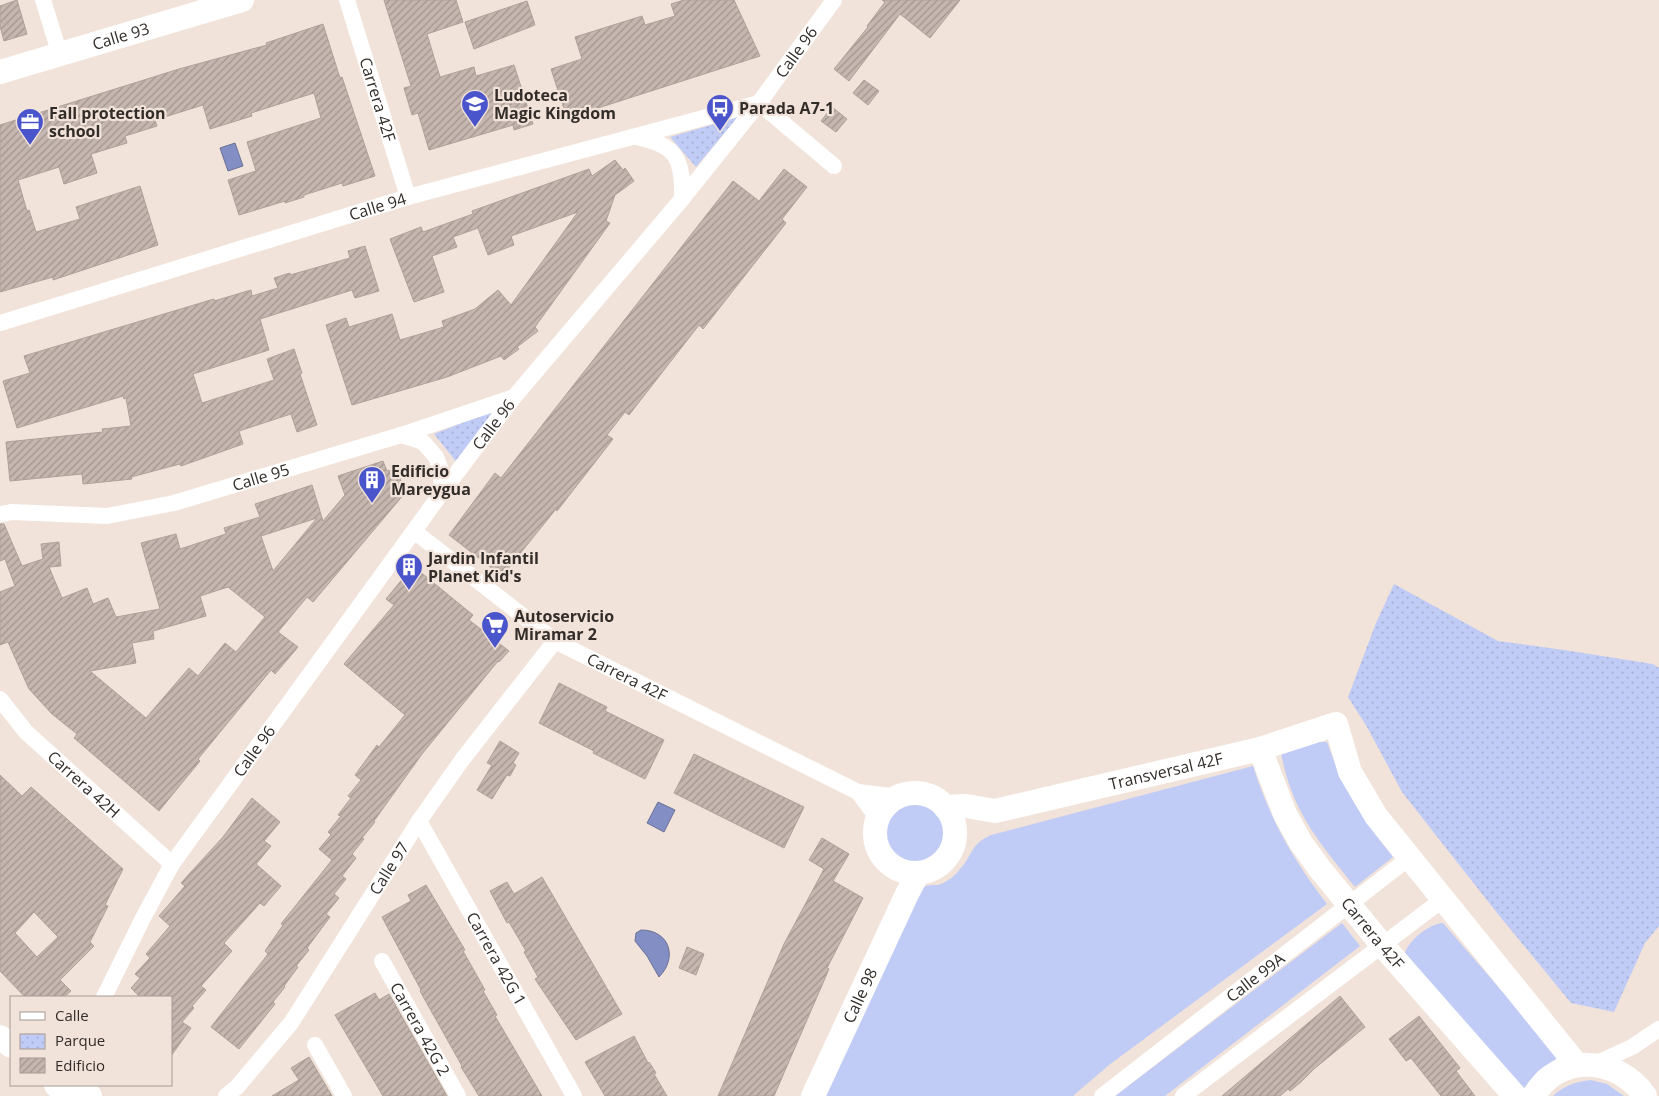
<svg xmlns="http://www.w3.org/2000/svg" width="1659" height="1096" viewBox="0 0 1659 1096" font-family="'Open Sans',sans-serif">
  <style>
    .grass { fill: #c1ccf6 }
    .park { fill: url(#park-dots) }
    .water { fill: #828ec4; stroke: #6a7196 }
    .building { fill: url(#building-hatch); stroke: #aea198; fill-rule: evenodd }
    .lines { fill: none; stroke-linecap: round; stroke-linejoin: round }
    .street { stroke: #fff; stroke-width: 16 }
    .secondary { stroke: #fff; stroke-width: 24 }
    .labels { text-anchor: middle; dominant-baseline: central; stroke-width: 4.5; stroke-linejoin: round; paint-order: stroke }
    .street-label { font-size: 16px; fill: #332d2a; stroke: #f2e3da }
    .poi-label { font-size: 16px; font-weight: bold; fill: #332d2a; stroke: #f2e3da; text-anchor: start }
  </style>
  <defs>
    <pattern id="park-dots" width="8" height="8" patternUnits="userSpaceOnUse" patternTransform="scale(1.25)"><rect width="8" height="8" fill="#c1ccf6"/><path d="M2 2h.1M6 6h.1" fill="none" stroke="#a6b0d3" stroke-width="1.8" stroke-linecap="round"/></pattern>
    <pattern id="building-hatch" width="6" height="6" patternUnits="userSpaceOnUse" patternTransform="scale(1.25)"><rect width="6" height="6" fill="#c5b7af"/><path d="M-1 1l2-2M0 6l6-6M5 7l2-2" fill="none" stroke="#a1958f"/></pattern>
  </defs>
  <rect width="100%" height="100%" fill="#f2e3da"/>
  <path class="grass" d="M1317 742H1327C1343 788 1362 819 1393 857L1355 887C1319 842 1292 812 1281 753Z
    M1253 766C1271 821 1292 858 1327 904L1109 1065 1073 1096H822L907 900C913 896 919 889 926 886 931 884 937 886 941 884 948 881 956 875 960 869 973 855 970 844 991 835Z
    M880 832a35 35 0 1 1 70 0a35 35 0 1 1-70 0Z
    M1342 923 1360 946 1165 1096H1115Z
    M1443 923 1559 1057 1538 1071 1524 1088 1409 960 1405 953C1409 940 1429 924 1443 923Z
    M1591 1080 1607 1084 1624 1096H1553C1564 1085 1576 1082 1591 1080Z"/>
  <path class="park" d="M738 117 696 167 670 137Z
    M494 410 458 464 434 434Z
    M1394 584 1498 641 1564 650 1653 664 1659 668V926L1645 943 1614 1012 1571 1003 1497 913 1402 792 1367 727 1348 697 1376 623Z"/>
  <path class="water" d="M235 143 243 166 228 171 220 148Z
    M658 802 675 810 664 832 647 823Z
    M641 930C670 930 678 958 659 977L647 956 635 941 636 933Z"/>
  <path class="building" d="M17 0 27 34 4 41 0 26V6Z
    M384 0H456L463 22 427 34 440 77 474 67 476 76 514 65 533 124 514 130 513 125 429 150 418 113 412 115 404 88 411 86Z
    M684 0H734L760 56 567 118 551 69 582 59 575 37 642 16 645 25 675 16 671 4Z
    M882 0H960L930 38 900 14 849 81 834 69 868 27 867 26 885 2Z
    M527 1 535 25 474 49 465 22Z
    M323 24 340 78 342 77 375 176 343 186 342 183 304 195V197L285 203V201L239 215 228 180 256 171 247 142 321 118 314 93 251 113 252 116 210 129 203 105 155 120 157 126 125 136 127 143 91 154 97 173 64 184 59 167 18 180 27 211 29 210 36 232 80 219 76 207 140 186 158 245 53 280V277L0 292V125L179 69 267 45 266 43Z
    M864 80 879 91 868 105 853 93Z
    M832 107 847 119 836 132 821 121Z
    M615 160 623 170 625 168 634 181 615 195 606 221 610 223 535 327 538 331 517 347 519 349 504 360 501 356 447 377 352 405 326 325 346 318 349 327 392 314 400 340 444 327 442 321 475 309 498 290 511 305 578 212 511 236 514 245 488 255 478 228 453 237 457 247 432 256 444 292 414 302 390 239 421 227 423 232 473 214 472 211 589 169 592 176Z
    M784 169 807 187 782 219 786 223 703 329 699 325 629 415 625 412 607 435 613 439 557 511 556 509 502 576 449 535 495 473 501 478 733 181 759 201Z
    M365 246 379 291 355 298 352 290 260 319 269 350 193 374 202 403 274 380 267 359 294 349 302 373 300 374 317 425 297 432 291 414 239 431 243 444 181 466 180 464 131 477 132 479 83 484 82 474 10 481 6 442 103 432 102 429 131 426 126 398 124 399 123 396 17 428 3 381 30 373 24 356 214 299V301L251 290 252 296 278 288 274 278 290 273V275L350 258 348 251Z
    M383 461 387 471 397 469 405 493 313 602 307 597 278 632 298 647 275 674 271 670 198 759 200 761 159 811 74 738 77 734 52 714 29 689 8 642 0 645V592L15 586 5 559 0 561V524H4L22 566 43 559 41 544 59 542 61 566 49 567 62 598 87 588 93 604 108 598 116 617 160 609 141 543 176 534 180 549 226 534 224 528 260 517 255 504 312 485 323 521 345 495 338 476ZM317 518 273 571 261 536ZM228 587 265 617 236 652 225 643 198 676 189 668 146 718 90 671 136 663 132 643 154 639 153 631 206 616 200 596Z
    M413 566 473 615 469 620 509 651 499 662 498 661 422 754 374 821 375 822 362 838 364 839 352 854 356 858 342 876 346 879 334 894 339 898 326 914 330 917 307 948 309 950 296 966 298 967 284 986 285 987 273 1002 275 1004 239 1049 211 1027 268 954 265 951 283 925 281 924 332 860 319 849 331 835 328 832 341 816 338 815 351 798 348 796 361 780 355 775 377 745 379 747 405 715 344 664 394 605 386 599Z
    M559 683 607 707 605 711 664 740 645 779 593 753 594 751 539 723Z
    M500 741 519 753 513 763 516 765 510 776 507 775 492 799 477 790 492 765 487 763Z
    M694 754 804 807 784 848 674 793Z
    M0 775 22 796 31 787 123 869 105 905 108 906 90 942 94 946 60 980 71 991 64 997H25L0 971ZM34 912 58 937 37 957 15 933Z
    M252 798 280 822 264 841 271 846 256 864 281 886 264 906 260 903 224 943 232 951 201 986 206 990 192 1006 194 1008 182 1022 191 1028 171 1056V997H140L131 988 140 978 135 974 150 958 146 954 170 926 159 916 185 886 181 883 223 837Z
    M822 838 849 854 833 881 863 898 827 968 829 969 774 1096H718L784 944 824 869 809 860Z
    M542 877 622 1014 576 1040 535 979 538 977 524 952 526 951 509 922 507 923 490 891 507 882 514 894Z
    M426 885 465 950 463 951 485 990 483 991 497 1015 495 1016 542 1096H479L461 1067 462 1066 420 991 421 990 382 917 411 901 408 895Z
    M687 947 704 954 696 975 679 968Z
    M375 993 379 1000 389 994 447 1096H383L335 1015Z
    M1340 996 1365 1027 1314 1069 1301 1082 1290 1091 1288 1089 1280 1096H1222Z
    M1419 1016 1460 1068 1456 1071 1475 1096H1441L1411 1058 1406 1061 1389 1039Z
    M634 1036 648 1063 649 1062 656 1073 654 1074 667 1096H605L585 1062Z
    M309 1057 332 1096H272L299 1080 291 1068Z"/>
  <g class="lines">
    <g class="street">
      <path d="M43 0 60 55"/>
      <path id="s1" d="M347 0 408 197"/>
      <path d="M759 103 834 166"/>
      <path d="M636 137C677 145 683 159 682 199"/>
      <path id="s2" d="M0 323 408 197 759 103"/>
      <path d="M401 435 423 442 436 457 442 473 440 495"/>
      <path id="s3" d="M0 514 12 512 107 516 174 503 401 435 514 397"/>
      <path id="s4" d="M415 532 555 641 858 792 898 797"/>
      <path id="s5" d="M0 699 26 732 172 864"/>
      <path d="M858 792 878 819"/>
      <path id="s6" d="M419 821 574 1096"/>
      <path id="s7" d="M382 961 458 1096"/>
      <path id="s8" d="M104 997 143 918 172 864 440 495 514 397 682 199 759 103 834 0"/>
      <path d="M315 1045 344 1096"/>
      <path d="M1593 1065 1632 1047 1659 1029"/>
      <path id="s9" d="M226 1096 237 1087 291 1023 419 821 462 760 555 641"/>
      <path id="s10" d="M1102 1096 1409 858"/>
      <path d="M1183 1096 1442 900"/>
    </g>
    <g class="secondary">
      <path id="s11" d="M0 72 242 0"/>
      <path id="s12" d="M1260 749 1285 814 1301 843 1320 869 1383 946 1515 1096"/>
      <circle cx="915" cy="833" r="40"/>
      <path id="s13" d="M945 807 966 806 995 811 1260 749 1336 724 1350 772 1376 816 1577 1065"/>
      <path d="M0 1037 11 1046"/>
      <path d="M56 1085 67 1096"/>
      <path d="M78 1085 90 1096"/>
      <path id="s14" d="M813 1096 907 894 918 873"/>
      <path d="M1534 1096C1558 1052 1619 1057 1645 1096"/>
    </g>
  </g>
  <defs>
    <symbol id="school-pin" viewBox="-11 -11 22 30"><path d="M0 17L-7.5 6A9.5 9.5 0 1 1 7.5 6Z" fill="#4b55cb" stroke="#f2e3da"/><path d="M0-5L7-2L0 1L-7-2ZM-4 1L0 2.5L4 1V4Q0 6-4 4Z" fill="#fff"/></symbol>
    <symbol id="bus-pin" viewBox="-11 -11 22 30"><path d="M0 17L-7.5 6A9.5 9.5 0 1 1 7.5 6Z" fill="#4b55cb" stroke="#f2e3da"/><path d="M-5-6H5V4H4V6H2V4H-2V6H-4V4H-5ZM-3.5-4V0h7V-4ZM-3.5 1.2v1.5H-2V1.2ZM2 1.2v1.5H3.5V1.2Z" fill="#fff"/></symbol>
    <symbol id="office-pin" viewBox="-11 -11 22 30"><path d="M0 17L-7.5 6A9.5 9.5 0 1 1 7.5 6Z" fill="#4b55cb" stroke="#f2e3da"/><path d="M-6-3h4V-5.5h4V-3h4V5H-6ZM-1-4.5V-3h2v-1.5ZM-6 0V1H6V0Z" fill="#fff"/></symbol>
    <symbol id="building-pin" viewBox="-11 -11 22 30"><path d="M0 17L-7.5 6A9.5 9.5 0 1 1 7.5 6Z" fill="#4b55cb" stroke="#f2e3da"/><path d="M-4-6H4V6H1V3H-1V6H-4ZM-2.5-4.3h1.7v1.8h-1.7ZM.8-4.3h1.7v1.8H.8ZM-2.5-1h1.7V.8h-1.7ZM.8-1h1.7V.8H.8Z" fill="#fff"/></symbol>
    <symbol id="supermarket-pin" viewBox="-11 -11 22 30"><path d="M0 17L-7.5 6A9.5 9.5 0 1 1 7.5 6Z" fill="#4b55cb" stroke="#f2e3da"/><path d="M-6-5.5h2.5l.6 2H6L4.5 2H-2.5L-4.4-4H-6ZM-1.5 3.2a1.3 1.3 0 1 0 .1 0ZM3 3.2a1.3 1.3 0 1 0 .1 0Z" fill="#fff"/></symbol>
  </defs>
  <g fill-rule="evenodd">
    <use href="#school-pin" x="459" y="88" width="32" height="43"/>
    <use href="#bus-pin" x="704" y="92" width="32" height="43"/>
    <use href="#office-pin" x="14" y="106" width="32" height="43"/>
    <use href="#building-pin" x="356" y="464" width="32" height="43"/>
    <use href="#building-pin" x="393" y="551" width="32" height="43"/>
    <use href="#supermarket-pin" x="479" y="609" width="32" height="43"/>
  </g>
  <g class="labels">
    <g class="street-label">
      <text stroke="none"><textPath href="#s11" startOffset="126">Calle 93</textPath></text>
      <text stroke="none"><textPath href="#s8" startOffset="1174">Calle 96</textPath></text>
      <text stroke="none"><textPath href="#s1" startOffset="104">Carrera 42F</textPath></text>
      <text stroke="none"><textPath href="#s2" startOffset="395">Calle 94</textPath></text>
      <text stroke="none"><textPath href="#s8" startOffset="694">Calle 96</textPath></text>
      <text stroke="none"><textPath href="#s3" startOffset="266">Calle 95</textPath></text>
      <text stroke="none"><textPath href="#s4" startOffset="258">Carrera 42F</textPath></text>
      <text stroke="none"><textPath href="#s8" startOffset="289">Calle 96</textPath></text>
      <text stroke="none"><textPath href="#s13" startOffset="226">Transversal 42F</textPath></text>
      <text stroke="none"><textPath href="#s5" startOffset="120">Carrera 42H</textPath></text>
      <text stroke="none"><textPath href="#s9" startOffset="281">Calle 97</textPath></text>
      <text stroke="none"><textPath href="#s12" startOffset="218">Carrera 42F</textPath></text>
      <text stroke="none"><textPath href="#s6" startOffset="158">Carrera 42G 1</textPath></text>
      <text stroke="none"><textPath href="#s10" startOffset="194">Calle 99A</textPath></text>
      <text stroke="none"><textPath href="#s14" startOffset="111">Calle 98</textPath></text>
      <text stroke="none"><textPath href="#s7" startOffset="78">Carrera 42G 2</textPath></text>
    </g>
    <g class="poi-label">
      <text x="494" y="95">Ludoteca<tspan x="494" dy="18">Magic Kingdom</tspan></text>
      <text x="739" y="108">Parada A7-1</text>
      <text x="49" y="113">Fall protection<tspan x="49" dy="18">school</tspan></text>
      <text x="391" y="471">Edificio<tspan x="391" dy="18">Mareygua</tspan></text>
      <text x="428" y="558">Jardin Infantil<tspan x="428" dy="18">Planet Kid's</tspan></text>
      <text x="514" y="616">Autoservicio<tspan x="514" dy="18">Miramar 2</tspan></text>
    </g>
  </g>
  <rect x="10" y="996" width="162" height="90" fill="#f2e3da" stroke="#a69a94"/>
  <rect x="20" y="1012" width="25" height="8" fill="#ffffff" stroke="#a69a94"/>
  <text x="55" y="1021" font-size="15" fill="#332d2a">Calle</text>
  <rect x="20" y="1034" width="25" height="15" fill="url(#park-dots)" stroke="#a69a94"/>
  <text x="55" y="1046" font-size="15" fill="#332d2a">Parque</text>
  <rect x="20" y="1058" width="25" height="15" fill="url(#building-hatch)" stroke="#a69a94"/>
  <text x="55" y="1071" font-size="15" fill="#332d2a">Edificio</text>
</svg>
